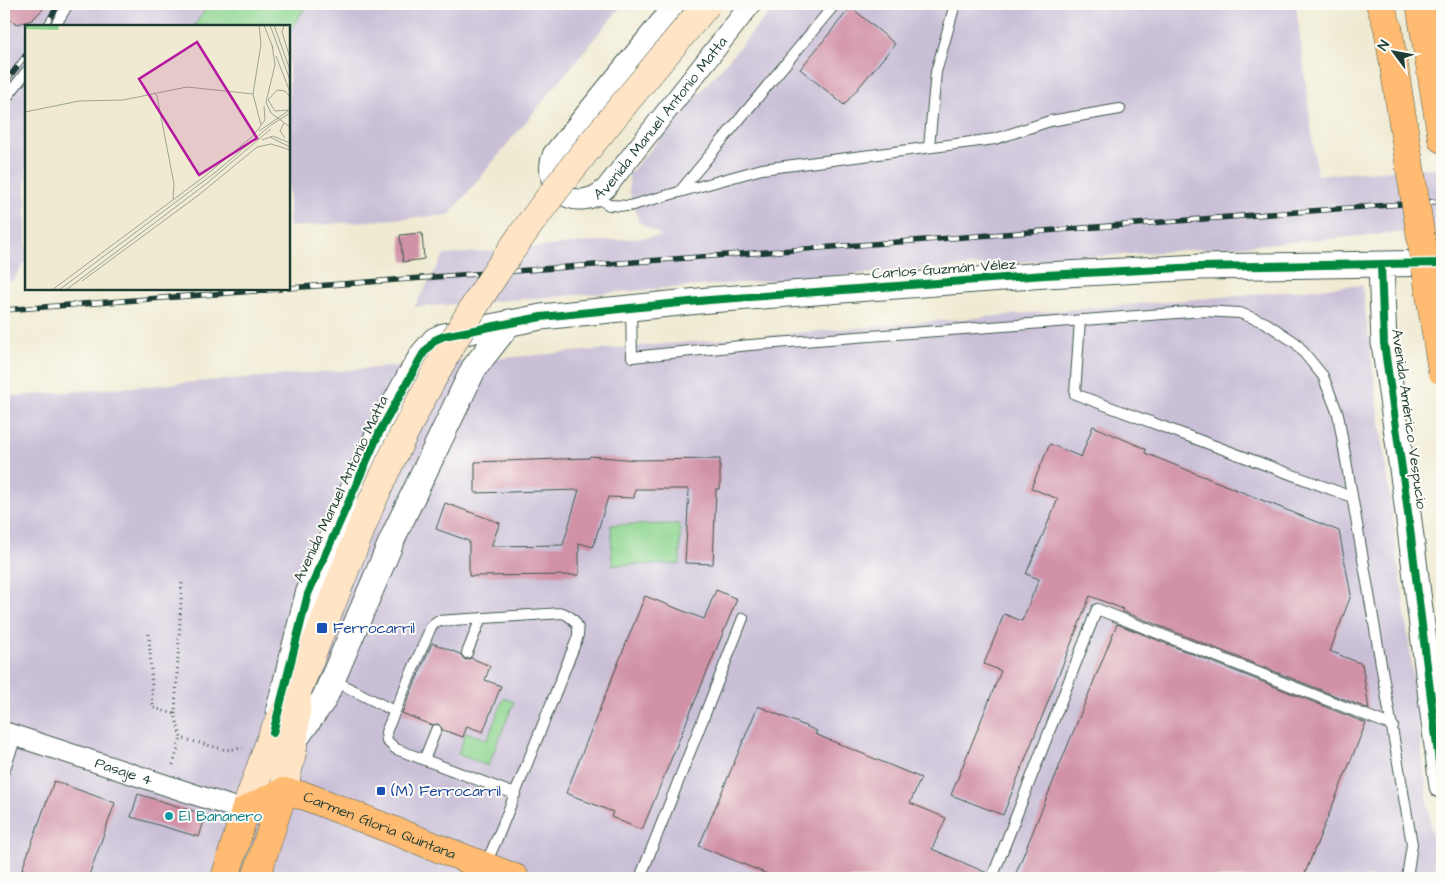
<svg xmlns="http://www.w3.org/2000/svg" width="1446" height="882" viewBox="0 0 1446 882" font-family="'Architects Daughter',sans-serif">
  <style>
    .industrial { fill: #c9bfd7 }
    .green { fill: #8ed590; stroke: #568962 }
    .building { fill: #d192a7 }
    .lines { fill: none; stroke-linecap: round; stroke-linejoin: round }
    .service-casing { stroke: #3e574c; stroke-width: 12 }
    .minor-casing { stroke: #3e574c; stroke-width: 22 }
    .tertiary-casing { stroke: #3e574c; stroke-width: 27 }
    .secondary-casing { stroke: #3e574c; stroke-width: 29 }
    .primary-casing { stroke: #3e574c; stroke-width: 29 }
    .motorway-casing { stroke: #3e574c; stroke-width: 29 }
    .path { stroke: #3e574c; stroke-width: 3; stroke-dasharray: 1 4; stroke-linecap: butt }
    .service { stroke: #fff; stroke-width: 10 }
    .minor { stroke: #fff; stroke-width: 20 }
    .tertiary { stroke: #fff; stroke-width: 25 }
    .secondary { stroke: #ffe4c6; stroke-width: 28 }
    .primary { stroke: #ffbb71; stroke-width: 28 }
    .motorway { stroke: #ffbb71; stroke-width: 28 }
    .rail-casing { stroke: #1f3d34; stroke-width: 5.5 }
    .rail { stroke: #fdfcf7; stroke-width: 4; stroke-dasharray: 11; stroke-linecap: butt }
    .secondary-bridge-casing { stroke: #3e574c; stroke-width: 29; stroke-linecap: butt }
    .primary-bridge-casing { stroke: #3e574c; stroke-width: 29; stroke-linecap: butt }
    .secondary-bridge { stroke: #ffe4c6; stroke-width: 28 }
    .primary-bridge { stroke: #ffbb71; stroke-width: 28 }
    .cycleway-casing { stroke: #fdfcf7; stroke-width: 11 }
    .cycleway { stroke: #00873e; stroke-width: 8 }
    .transit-dot { fill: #1a4fb4; stroke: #fdfcf7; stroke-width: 2 }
    .culture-dot { fill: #0f9aa8; stroke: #fdfcf7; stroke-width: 2 }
    .labels { text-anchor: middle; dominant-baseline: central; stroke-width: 4; stroke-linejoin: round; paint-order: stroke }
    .street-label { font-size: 15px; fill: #1f3d34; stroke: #fdfcf7 }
    .transit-label { font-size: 15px; fill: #164399; stroke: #fdfcf7; text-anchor: start }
    .culture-label { font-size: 15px; fill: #0d838f; stroke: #fdfcf7; text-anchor: start }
    .inset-road { fill: none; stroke: #9ca592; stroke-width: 1 }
    .view { fill: #b5179e; fill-opacity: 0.15; stroke: #b5179e; stroke-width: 2.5 }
    .inset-edge { fill: none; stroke: #1f3d34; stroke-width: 2.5 }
  </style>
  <rect width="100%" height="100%" fill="#fdfcf7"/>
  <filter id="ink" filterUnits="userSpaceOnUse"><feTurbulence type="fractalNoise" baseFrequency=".02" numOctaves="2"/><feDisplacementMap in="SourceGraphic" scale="10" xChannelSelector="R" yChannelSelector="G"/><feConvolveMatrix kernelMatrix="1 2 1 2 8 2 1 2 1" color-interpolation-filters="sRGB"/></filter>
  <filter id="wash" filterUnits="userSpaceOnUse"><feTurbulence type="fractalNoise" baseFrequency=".0096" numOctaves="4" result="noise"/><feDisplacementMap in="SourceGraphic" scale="20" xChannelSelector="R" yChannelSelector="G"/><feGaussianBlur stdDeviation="1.12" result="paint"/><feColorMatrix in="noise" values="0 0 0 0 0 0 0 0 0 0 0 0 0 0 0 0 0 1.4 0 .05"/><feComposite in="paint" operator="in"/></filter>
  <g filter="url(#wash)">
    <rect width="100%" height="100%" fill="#efead1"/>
    <path class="industrial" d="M4 4H623L449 215 289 227V26H26V261L13 281H4Z
      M777 4H1296L1317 175 1442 167V229L1268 244 414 307 444 255 662 236 639 222 629 190V174Z
      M1362 285 1412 667 1437 878H4V397L502 358Z"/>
    <path class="green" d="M209 4H307L289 32V26H194Z
      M680 524V564L612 565 611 525Z
      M504 698 514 702 488 766 458 754 466 732 487 740Z"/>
    <g id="blocks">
      <path class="building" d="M4 4H48L32 20 18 24 4 17Z
        M851 7 895 44 844 105 800 69Z
        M422 233 424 259 403 262 400 235Z
        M1093 426 1146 449 1145 453 1339 531 1351 595 1330 651 1362 664 1369 709 1122 611 1123 609 1090 596 1003 815 951 795 1001 671 984 664 1004 614 1022 621 1039 579 1026 574 1058 499 1031 488 1050 444 1081 457Z
        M590 456 636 460 720 459V489H716L713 564 685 563 689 489H635L634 498 608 497 593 547 579 543V575L469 576V541L436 529 445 503 500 523 491 546 563 545 579 490 475 493V462L589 458Z
        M716 590 737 599 642 830 611 817 613 812 566 793 645 596 704 619Z
        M1117 624 1366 723 1303 878H1014Z
        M432 643 460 654 465 660 471 658 490 666 485 680 501 686 483 732 467 726 463 737 443 730 438 724 431 725 402 713Z
        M758 706 817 731 815 734 921 778 910 803 946 818 932 849 987 873 985 878H777L699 846Z
        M54 781 115 803 88 878H19Z
        M138 794 206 815 199 837 131 817Z"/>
    </g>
  </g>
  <g filter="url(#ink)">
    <use href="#blocks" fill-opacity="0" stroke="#3e574c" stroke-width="1"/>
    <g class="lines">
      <defs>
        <path id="service" d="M55 26 68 4
          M4 101 26 72
          M929 147 936 72 955 4
          M681 190 835 4
          M596 197 609 205 629 206 762 169 995 139 1050 121 1120 109
          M631 308 632 357 750 345 1203 311 1240 313 1266 323 1296 343 1323 376 1338 414 1412 844 1407 878
          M1080 320 1075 394 1352 497
          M467 653 481 618
          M333 680 394 711
          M424 760 436 730
          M4 771 16 737
          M485 866 499 834 577 639C581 627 575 618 563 613L437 621 431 627 386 732 387 741 396 749 515 794
          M640 878 743 618
          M992 878 1097 609 1393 726"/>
        <g id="minor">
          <path id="s1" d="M675 4 553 154C539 191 578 215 606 188L751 4"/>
          <path id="s2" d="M4 732 245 811"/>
        </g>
        <path id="tertiary" d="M1381 265 1384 343 1406 497 1442 786
          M279 709 308 594 357 480 379 433 409 377 423 354 435 340 444 336 541 317 709 300 1045 275 1200 267 1442 263
          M294 741 324 699 396 531 474 368 510 322"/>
        <path id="secondary" d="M283 792 293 748 297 698
          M245 811 273 733 298 689 370 506"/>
        <g id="primary">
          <path id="s3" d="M225 878 245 811 283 792 305 796 515 878"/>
          <path d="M256 878 283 792"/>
        </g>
        <path id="motorway" d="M1380 4 1388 28
          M1420 4 1442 139"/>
      </defs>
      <use href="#service" class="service-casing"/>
      <use href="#minor" class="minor-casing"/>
      <use href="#tertiary" class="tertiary-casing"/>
      <use href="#secondary" class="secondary-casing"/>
      <use href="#primary" class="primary-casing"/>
      <use href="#motorway" class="motorway-casing"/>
      <path class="path" d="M149 634 153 708 175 714 181 738 226 750 243 748
        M175 714 182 582
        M173 765 181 738"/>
      <use href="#service" class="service"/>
      <use href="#minor" class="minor"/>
      <use href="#tertiary" class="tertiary"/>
      <use href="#secondary" class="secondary"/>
      <use href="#primary" class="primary"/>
      <use href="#motorway" class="motorway"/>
      <defs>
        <path id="rail" d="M45 26 59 4
          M4 84 26 55
          M289 288 1442 201
          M4 310 280 289"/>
      </defs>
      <use href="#rail" class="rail-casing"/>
      <use href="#rail" class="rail"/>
      <defs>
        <path id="secondary-bridge" d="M370 506C410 416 456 329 512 249 572 163 641 84 707 4"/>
        <path id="primary-bridge" d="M1388 28 1442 371"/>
      </defs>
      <use href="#secondary-bridge" class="secondary-bridge-casing"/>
      <use href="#primary-bridge" class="primary-bridge-casing"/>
      <use href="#secondary-bridge" class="secondary-bridge"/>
      <use href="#primary-bridge" class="primary-bridge"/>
      <defs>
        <path id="cycleway" d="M1381 265 1384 343 1406 497 1442 786
          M273 733 308 594 379 433 423 354 435 340 444 336 541 317 709 300 1045 275 1200 267 1442 263"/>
      </defs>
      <use href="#cycleway" class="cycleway-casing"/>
      <use href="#cycleway" class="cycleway"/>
    </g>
  </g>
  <g class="transit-dot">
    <rect x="316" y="622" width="12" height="12" rx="2.5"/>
    <rect x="376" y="786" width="10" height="10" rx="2.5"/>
  </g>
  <circle class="culture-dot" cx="169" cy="816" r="5"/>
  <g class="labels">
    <g class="street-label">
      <text stroke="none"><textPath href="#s1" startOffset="374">Avenida Manuel Antonio Matta</textPath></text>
      <text transform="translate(944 269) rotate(-4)">Carlos Guzmán Vélez</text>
      <text transform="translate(1409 419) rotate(82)">Avenida Américo Vespucio</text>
      <text transform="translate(341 489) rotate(-65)">Avenida Manuel Antonio Matta</text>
      <text stroke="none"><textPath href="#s2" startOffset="126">Pasaje 4</textPath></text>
      <text stroke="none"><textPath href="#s3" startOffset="215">Carmen Gloria Quintana</textPath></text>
    </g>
    <g class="transit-label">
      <text x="333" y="628">Ferrocarril</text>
      <text x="391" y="791">(M) Ferrocarril</text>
    </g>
    <g class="culture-label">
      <text x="179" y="816">El Bananero</text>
    </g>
  </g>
  <g transform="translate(25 25)">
    <rect width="265" height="265" fill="#efead1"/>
    <path d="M0 0H23L34 1 33 5 0 4Z" fill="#8ed590"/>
    <path class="inset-road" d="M234 0 236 19 228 69 236 100M239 0 248 23M245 0 265 55M249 0 265 45M259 0 257 7 265 33M247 20 250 40 241 77 246 88 265 102M251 31 265 67M129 67 132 71 149 159 148 174M265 72 260 66 252 65 243 75 250 86 265 85M0 87 54 76 98 75 162 62 228 69M259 98 255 106 260 113M234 106 263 86M228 111 240 95 239 81M245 112 265 122M237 115 248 111 265 118M57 256 175 169 232 122 246 119 265 125M27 265 180 151 228 111M34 265 192 146 246 100 265 88M41 265 181 159 246 104"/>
    <path class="view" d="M172 17 232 113 174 150 114 54Z"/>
    <rect width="265" height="265" class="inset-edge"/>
  </g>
  <rect width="1446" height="882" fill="none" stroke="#fdfcf7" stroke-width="20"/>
  <g transform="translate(1394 52) rotate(302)" stroke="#fdfcf7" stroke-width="4" paint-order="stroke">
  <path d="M0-4L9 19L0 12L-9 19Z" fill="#1f3d34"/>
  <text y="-8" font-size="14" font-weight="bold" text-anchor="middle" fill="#1f3d34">N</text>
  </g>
</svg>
